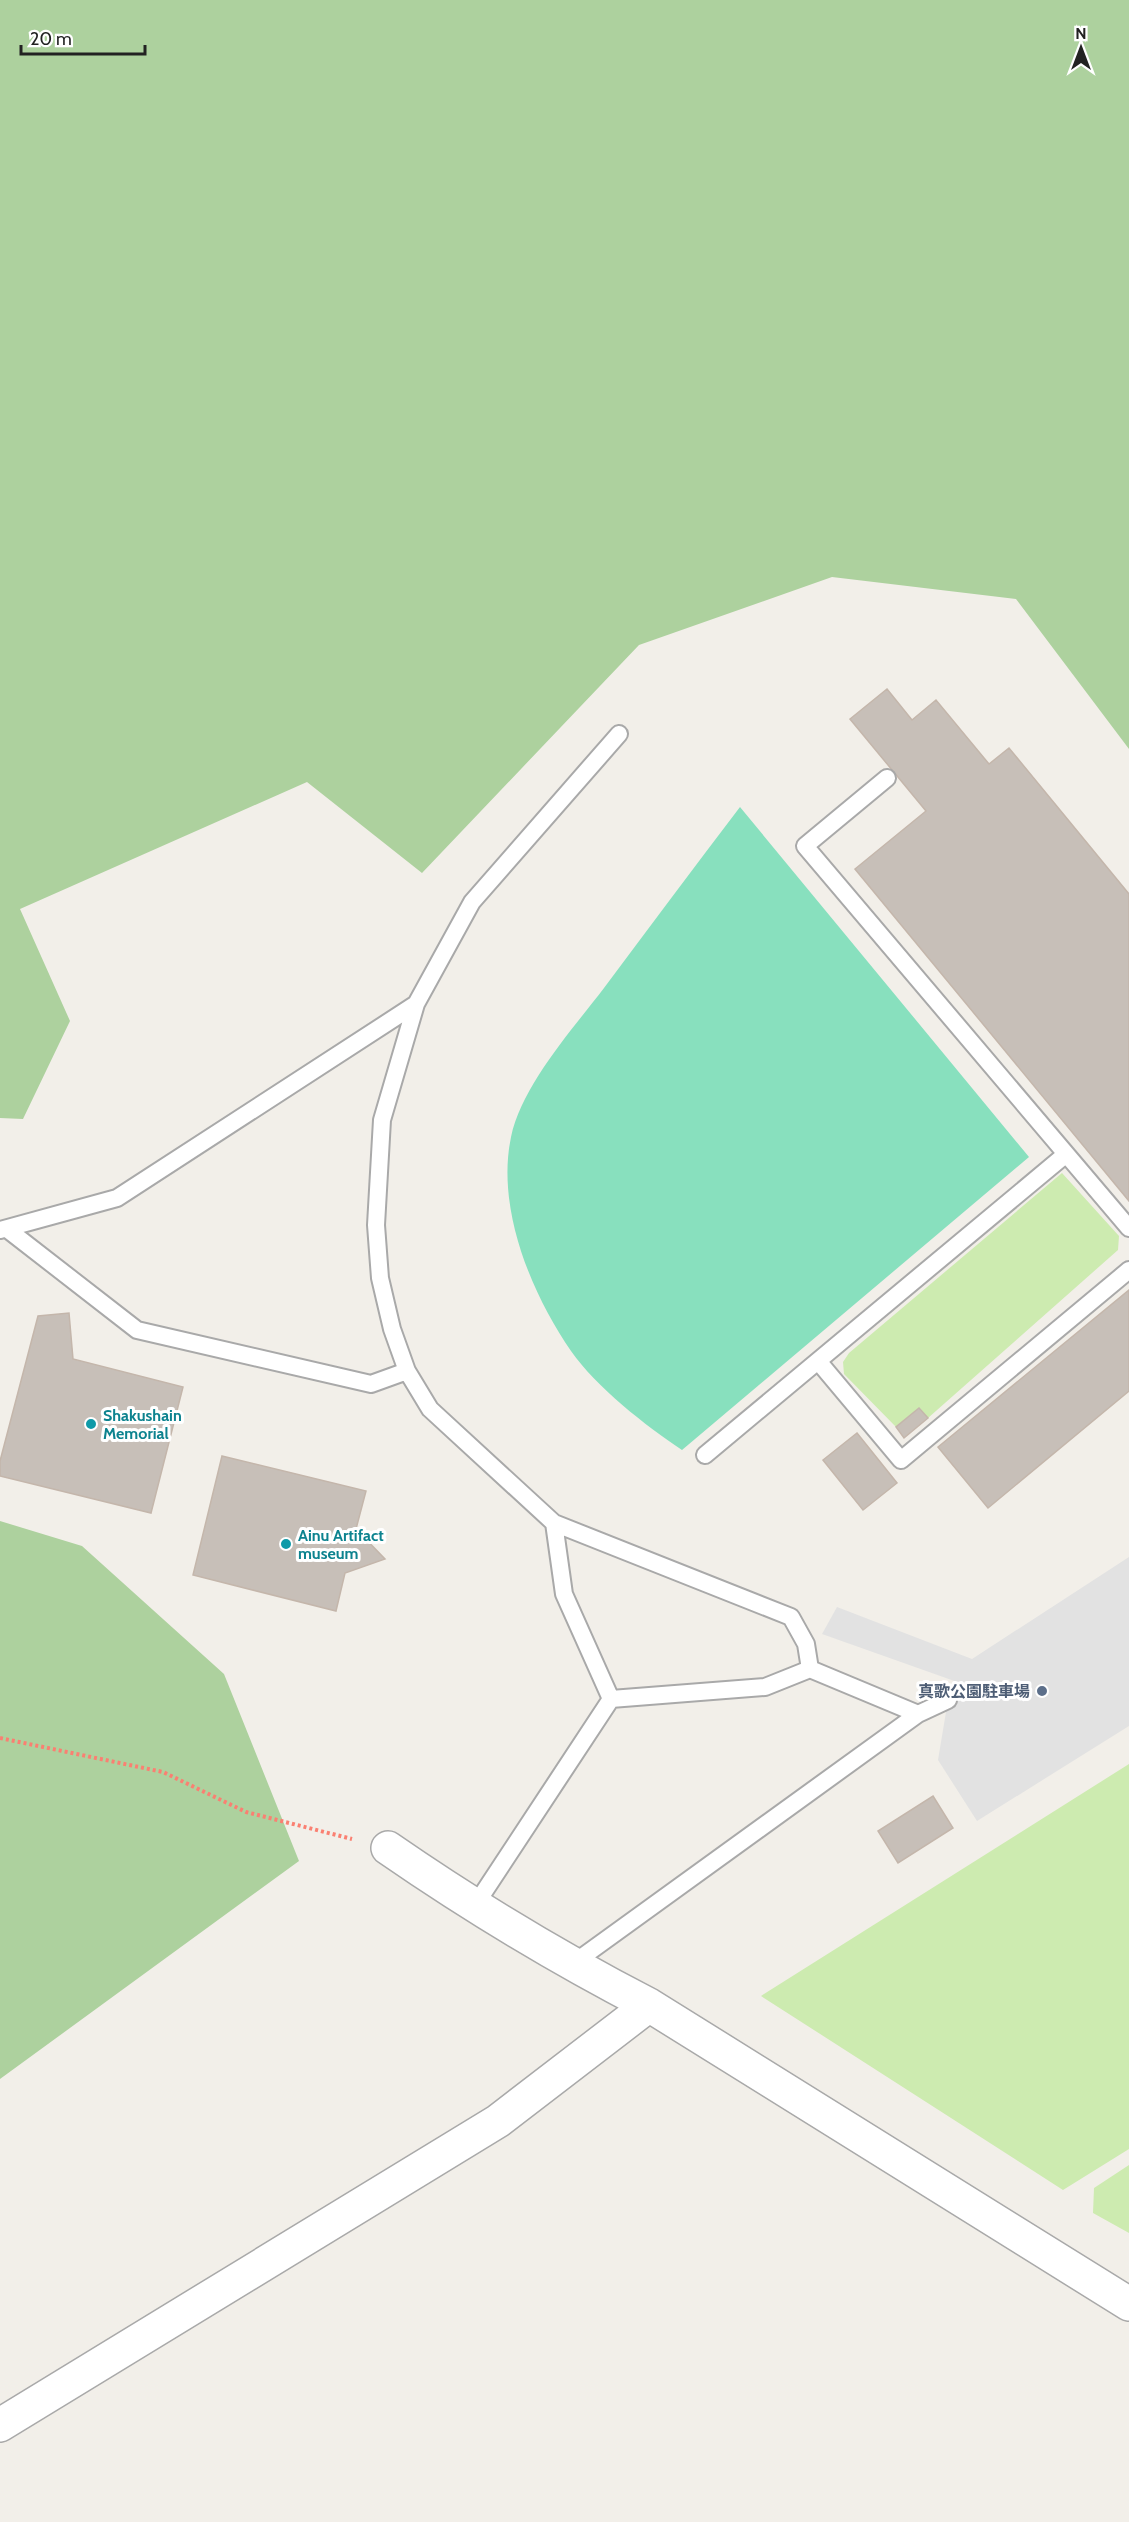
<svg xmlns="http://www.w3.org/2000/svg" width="1129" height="2522" viewBox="0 0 1129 2522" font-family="Cabin,'Noto Sans JP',sans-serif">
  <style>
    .grass { fill: #cdebb0 }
    .forest { fill: #add19e }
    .pitch { fill: #88e0be }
    .parking { fill: #e2e2e2 }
    .building { fill: #c7bfb8; stroke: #c4b6ab; stroke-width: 1.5 }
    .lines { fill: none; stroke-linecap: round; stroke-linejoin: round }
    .service-casing { stroke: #a9a9a9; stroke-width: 20 }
    .minor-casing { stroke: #a9a9a9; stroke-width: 36 }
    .path { stroke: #fa8072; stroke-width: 4; stroke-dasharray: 3 3; stroke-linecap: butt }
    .service { stroke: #fff; stroke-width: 16 }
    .minor { stroke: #fff; stroke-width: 33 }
    .culture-dot { fill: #0f9aa8; stroke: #fff; stroke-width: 2 }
    .service-dot { fill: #5c6f8a; stroke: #fff; stroke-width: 2 }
    .labels { text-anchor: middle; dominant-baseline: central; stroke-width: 6; stroke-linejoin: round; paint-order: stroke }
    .culture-label { font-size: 16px; font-weight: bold; fill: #0d838f; stroke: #fff; text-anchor: start }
    .service-label { font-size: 16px; font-weight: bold; fill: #4e5e75; stroke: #fff; text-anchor: end }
  </style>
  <rect width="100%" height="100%" fill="#f2efe9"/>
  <path class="grass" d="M1062 1173 1119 1236 1118 1250 928 1418 919 1408 896 1427 844 1374 843 1362 849 1353Z
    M1129 1764V2149L1063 2190 761 1996Z
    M1129 2165V2233L1093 2213 1094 2188Z"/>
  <path class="forest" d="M0 0H1129V749L1016 599 832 577 639 645 422 873 307 782 20 909 70 1021 23 1119 0 1118Z
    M0 1521 82 1546 224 1674 299 1861 0 2079Z"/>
  <path class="pitch" d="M740 807 1029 1157 682 1450C646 1426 596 1387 571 1351 531 1293 496 1208 511 1137 522 1085 572 1030 604 988 649 928 694 867 740 807Z"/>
  <path class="parking" d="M1129 1557V1726L977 1821 938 1760 948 1700 960 1683 822 1634 837 1607 972 1659Z"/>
  <path class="building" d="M887 689 912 720 936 700 989 764 1009 748 1129 894V1201L855 869 926 811 850 719Z
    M1129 1290V1391L988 1508 938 1447Z
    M69 1313 73 1359 183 1387 151 1513 0 1476V1461L38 1316Z
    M919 1408 928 1418 904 1438 896 1427Z
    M857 1433 897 1483 863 1510 823 1460Z
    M222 1456 366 1491 356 1529 385 1559 345 1573 336 1611 193 1575Z
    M933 1796 953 1828 898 1863 878 1831Z"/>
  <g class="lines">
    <defs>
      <path id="service" d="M887 778 805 846 1129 1228
        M7 1229 137 1330 371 1384 407 1371
        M0 1230 117 1198 416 1004
        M818 1361 901 1460 1129 1270
        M705 1455 1065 1155
        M554 1523 791 1617 806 1644 810 1669 918 1714
        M611 1699 765 1687 810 1669
        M474 1907 611 1699 564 1594 554 1523 430 1409 407 1371 392 1329 380 1278 376 1225 382 1120 416 1004 472 902 619 734
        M571 1965 918 1714 948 1700"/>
      <path id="minor" d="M388 1848C472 1906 558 1958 649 2005L1129 2304
        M0 2425 498 2121 649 2005"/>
    </defs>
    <use href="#service" class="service-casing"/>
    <use href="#minor" class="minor-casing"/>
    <path class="path" d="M0 1738 163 1772 246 1812 352 1839"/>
    <use href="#service" class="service"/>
    <use href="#minor" class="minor"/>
  </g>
  <g class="culture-dot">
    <circle cx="91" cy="1424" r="6"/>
    <circle cx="286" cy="1544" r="6"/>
  </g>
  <circle class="service-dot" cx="1042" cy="1691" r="6"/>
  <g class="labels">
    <g class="culture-label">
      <text x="103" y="1415">Shakushain<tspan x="103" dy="18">Memorial</tspan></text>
      <text x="298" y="1535">Ainu Artifact<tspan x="298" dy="18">museum</tspan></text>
    </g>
    <g class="service-label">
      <text x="1030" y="1691">真歌公園駐車場</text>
    </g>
  </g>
  <g transform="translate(1081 48)" stroke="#ffffff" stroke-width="4.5" paint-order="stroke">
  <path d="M0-4.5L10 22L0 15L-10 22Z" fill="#222222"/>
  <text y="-9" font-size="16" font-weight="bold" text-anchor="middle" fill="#222222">N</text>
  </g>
  <path d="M21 45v9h124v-9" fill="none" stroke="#222222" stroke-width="3"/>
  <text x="30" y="45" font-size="18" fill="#222222" stroke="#ffffff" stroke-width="4.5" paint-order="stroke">20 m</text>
</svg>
